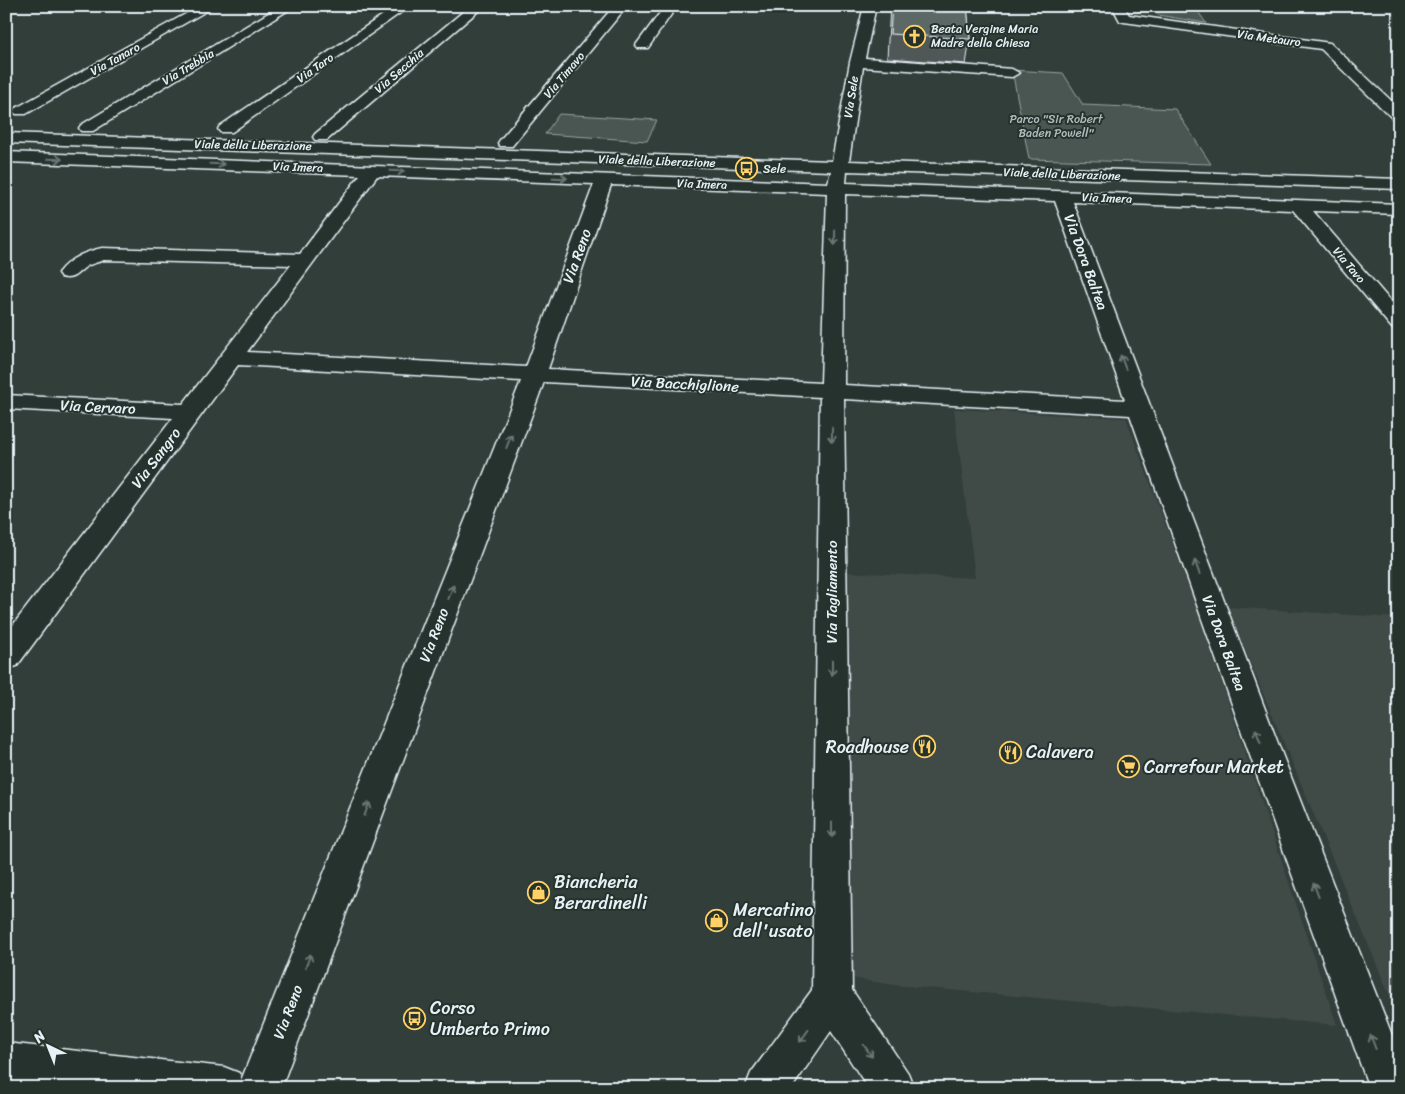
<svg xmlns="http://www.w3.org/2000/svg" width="1405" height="1094" viewBox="0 0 1405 1094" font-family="Sriracha,sans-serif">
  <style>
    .built { fill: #3f4b46 }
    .green { fill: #495651; stroke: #98a4a4 }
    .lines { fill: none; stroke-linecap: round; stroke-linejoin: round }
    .minor-casing { stroke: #e8f1f8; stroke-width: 3 }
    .major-casing { stroke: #e8f1f8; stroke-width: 3 }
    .minor { fill: #26332d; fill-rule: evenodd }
    .major { fill: #26332d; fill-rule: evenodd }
    .wall { fill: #4f5957; stroke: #e8f1f8 }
    .building { fill: #5c6865; stroke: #e8f1f8 }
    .oneway { stroke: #6a7674 }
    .labels { text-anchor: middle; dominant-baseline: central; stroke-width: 4; stroke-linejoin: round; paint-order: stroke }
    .far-poi-label { font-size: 12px; fill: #e8f1f8; stroke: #26332d; text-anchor: start }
    .far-street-label { font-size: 12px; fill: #e8f1f8; stroke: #26332d }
    .far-park-label { font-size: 12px; fill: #b0bbbe; stroke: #26332d }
    .street-label { font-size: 15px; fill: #e8f1f8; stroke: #26332d }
    .near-poi-label { font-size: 18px; fill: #e8f1f8; stroke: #26332d; text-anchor: start }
  </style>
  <rect width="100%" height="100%" fill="#323e39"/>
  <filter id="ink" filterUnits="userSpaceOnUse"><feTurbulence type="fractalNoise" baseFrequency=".02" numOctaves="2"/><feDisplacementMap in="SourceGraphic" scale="10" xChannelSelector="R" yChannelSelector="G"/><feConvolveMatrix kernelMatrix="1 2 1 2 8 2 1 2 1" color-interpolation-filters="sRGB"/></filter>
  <g filter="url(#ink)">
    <path class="built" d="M954 409 1126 418 1197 610 1337 1025 894 985 844 977V572L975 578Z
      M1227 607 1399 618V1018Z"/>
    <path class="green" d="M1152 6H1194L1206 23 1158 15Z
      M1012 70 1063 73 1083 105 1175 109 1211 164 1029 159Z
      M559 114 657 120 647 141 545 134Z"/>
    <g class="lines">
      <defs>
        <path id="minor" d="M200 6H215L26 114H16L13 111 16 108Z
          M280 6H295L93 131H81L79 128 81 125Z
          M396 6H410L232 132H220L218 129 220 126Z
          M470 6H484L327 140H315L313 137 315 134Z
          M614 6H627L512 146H500L498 143 500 140Z
          M665 6H677L648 48H638L636 45Z
          M864 6H876L865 58 1012 69 1019 73 1012 77 863 67 849 161 1399 179V189L847 171 846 183 1399 204V214L1313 211 1399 311V330L1392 328 1293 210 1073 202 1282 754 1399 1053V1088H1369L1289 866 1130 415 844 399 852 990 908 1073 914 1088H868L831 1031 792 1088H745L751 1073 812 990 820 397 544 382 281 1088H238L521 381 238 365 17 666 6 669V634L173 418 6 409V395L183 404 291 265 104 260C99 262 94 263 89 265 77 271 76 281 61 277L58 273C69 258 85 252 102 248L300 254 360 175 6 162V152L828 183 831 171 6 143V133L832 161 850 62ZM377 176 594 184 526 367 247 352ZM611 185 827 193 821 383 548 369ZM845 194 1055 201 1125 400 844 385Z
          M1112 6H1124L1129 15 1330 43 1399 108V122L1394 120 1321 49 1124 22 1120 21Z"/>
        <path id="major" d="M6 1043 224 1067 239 1073 245 1088H30L6 1085Z"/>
      </defs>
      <use href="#minor" class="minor-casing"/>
      <use href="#major" class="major-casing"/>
      <use href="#minor" class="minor"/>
      <use href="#major" class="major"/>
    </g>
    <path class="wall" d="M890 6H967L970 39 966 64 887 58Z"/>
    <path class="building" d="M892 6H967L970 39 890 34Z"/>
    <defs><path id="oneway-shaft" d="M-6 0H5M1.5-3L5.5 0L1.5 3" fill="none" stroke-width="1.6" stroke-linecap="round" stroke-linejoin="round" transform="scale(1.25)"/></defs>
    <g class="oneway">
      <use href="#oneway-shaft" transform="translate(55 159) rotate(2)"/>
      <use href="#oneway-shaft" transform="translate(217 164) rotate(2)"/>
      <use href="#oneway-shaft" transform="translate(397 171) rotate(2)"/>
      <use href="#oneway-shaft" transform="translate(560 178) rotate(2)"/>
      <use href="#oneway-shaft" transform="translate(835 238) rotate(91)"/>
      <use href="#oneway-shaft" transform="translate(1123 362) rotate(-110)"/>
      <use href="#oneway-shaft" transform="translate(832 435) rotate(90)"/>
      <use href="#oneway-shaft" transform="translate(509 441) rotate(-69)"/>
      <use href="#oneway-shaft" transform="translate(1197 567) rotate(-110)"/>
      <use href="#oneway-shaft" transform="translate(451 592) rotate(-69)"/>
      <use href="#oneway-shaft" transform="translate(832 668) rotate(90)"/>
      <use href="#oneway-shaft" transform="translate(1258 736) rotate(-110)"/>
      <use href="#oneway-shaft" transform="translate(367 809) rotate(-69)"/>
      <use href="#oneway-shaft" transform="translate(832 830) rotate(90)"/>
      <use href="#oneway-shaft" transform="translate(1316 890) rotate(-111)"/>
      <use href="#oneway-shaft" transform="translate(308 961) rotate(-69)"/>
      <use href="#oneway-shaft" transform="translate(804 1036) rotate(126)"/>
      <use href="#oneway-shaft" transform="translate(1373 1042) rotate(-111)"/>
      <use href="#oneway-shaft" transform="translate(868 1051) rotate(55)"/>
    </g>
  </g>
  <defs>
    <symbol id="church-ring" viewBox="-11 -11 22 22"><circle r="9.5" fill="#26332d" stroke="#ffd166" stroke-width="1.5"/><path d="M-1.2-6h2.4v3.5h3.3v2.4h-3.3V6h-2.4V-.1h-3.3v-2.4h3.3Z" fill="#ffd166"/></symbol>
    <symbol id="bus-ring" viewBox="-11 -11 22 22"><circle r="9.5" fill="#26332d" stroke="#ffd166" stroke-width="1.5"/><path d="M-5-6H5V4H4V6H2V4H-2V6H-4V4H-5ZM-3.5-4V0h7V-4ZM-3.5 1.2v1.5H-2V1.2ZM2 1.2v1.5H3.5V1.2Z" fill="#ffd166"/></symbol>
    <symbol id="restaurant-ring" viewBox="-11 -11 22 22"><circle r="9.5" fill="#26332d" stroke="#ffd166" stroke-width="1.5"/><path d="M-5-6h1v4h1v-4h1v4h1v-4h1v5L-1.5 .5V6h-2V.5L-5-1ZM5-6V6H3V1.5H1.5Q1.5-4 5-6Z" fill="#ffd166"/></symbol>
    <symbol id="supermarket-ring" viewBox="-11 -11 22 22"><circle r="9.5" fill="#26332d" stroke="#ffd166" stroke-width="1.5"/><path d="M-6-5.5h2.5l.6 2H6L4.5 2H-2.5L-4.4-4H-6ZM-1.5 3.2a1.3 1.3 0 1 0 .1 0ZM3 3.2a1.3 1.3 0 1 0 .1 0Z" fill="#ffd166"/></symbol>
    <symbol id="shop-ring" viewBox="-11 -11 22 22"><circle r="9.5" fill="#26332d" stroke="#ffd166" stroke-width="1.5"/><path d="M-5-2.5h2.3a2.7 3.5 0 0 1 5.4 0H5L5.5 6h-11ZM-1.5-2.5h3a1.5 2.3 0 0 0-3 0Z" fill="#ffd166"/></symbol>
  </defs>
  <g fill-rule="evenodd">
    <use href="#church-ring" x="902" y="24" width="25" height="25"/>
    <use href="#bus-ring" x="734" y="156" width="25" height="25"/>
    <use href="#restaurant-ring" x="912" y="734" width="25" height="25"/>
    <use href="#restaurant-ring" x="998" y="740" width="25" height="25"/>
    <use href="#supermarket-ring" x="1116" y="754" width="25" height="25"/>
    <use href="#shop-ring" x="526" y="880" width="25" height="25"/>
    <use href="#shop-ring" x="704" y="908" width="25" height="25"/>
    <use href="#bus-ring" x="402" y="1006" width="25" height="25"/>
  </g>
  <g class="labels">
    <g class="far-poi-label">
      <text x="931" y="29">Beata Vergine Maria<tspan x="931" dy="14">Madre della Chiesa</tspan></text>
      <text x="763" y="169">Sele</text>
    </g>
    <g class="far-street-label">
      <text transform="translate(1269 38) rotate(8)">Via Metauro</text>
      <text transform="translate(115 59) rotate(-29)">Via Tanaro</text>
      <text transform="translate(188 67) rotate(-31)">Via Trebbia</text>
      <text transform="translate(315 68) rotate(-35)">Via Taro</text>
      <text transform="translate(399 71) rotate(-41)">Via Secchia</text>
      <text transform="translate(564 75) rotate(-50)">Via Timavo</text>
      <text transform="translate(851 97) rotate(-81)">Via Sele</text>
      <text transform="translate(253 145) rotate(1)">Viale della Liberazione</text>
      <text transform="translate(657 161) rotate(2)">Viale della Liberazione</text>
      <text transform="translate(298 167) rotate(2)">Via Imera</text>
      <text transform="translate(1062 174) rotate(2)">Viale della Liberazione</text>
      <text transform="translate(702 184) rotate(2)">Via Imera</text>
      <text transform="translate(1107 198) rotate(2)">Via Imera</text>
      <text transform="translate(1349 265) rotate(50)">Via Tavo</text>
    </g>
    <g class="far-park-label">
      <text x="1056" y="119">Parco "Sir Robert<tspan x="1056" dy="14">Baden Powell"</tspan></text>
    </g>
    <g class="street-label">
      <text transform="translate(577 256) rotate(-70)">Via Reno</text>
      <text transform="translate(1086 262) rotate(70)">Via Dora Baltea</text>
      <text transform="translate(685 384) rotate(3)">Via Bacchiglione</text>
      <text transform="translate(98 407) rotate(3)">Via Cervaro</text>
      <text transform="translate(156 458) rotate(-53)">Via Sangro</text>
      <text transform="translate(832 592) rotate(-90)">Via Tagliamento</text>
      <text transform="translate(434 635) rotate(-69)">Via Reno</text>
      <text transform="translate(1224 643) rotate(70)">Via Dora Baltea</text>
      <text transform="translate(288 1012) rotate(-69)">Via Reno</text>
    </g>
    <g class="near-poi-label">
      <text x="909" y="747" text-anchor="end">Roadhouse</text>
      <text x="1026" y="752">Calavera</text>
      <text x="1144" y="767">Carrefour Market</text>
      <text x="554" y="882">Biancheria<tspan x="554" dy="21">Berardinelli</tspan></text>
      <text x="733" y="910">Mercatino<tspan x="733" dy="21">dell'usato</tspan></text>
      <text x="430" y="1008">Corso<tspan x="430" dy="21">Umberto Primo</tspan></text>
    </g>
  </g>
  <rect width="1405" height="1094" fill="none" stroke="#26332d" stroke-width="25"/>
  <rect x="12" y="12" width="1380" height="1069" fill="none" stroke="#e8f1f8" stroke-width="2" filter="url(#ink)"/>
  <g transform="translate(48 1046) rotate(317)" stroke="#26332d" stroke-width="4" paint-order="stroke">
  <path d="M0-4L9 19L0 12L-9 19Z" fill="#e8f1f8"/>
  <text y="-8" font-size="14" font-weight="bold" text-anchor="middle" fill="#e8f1f8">N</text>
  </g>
</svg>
